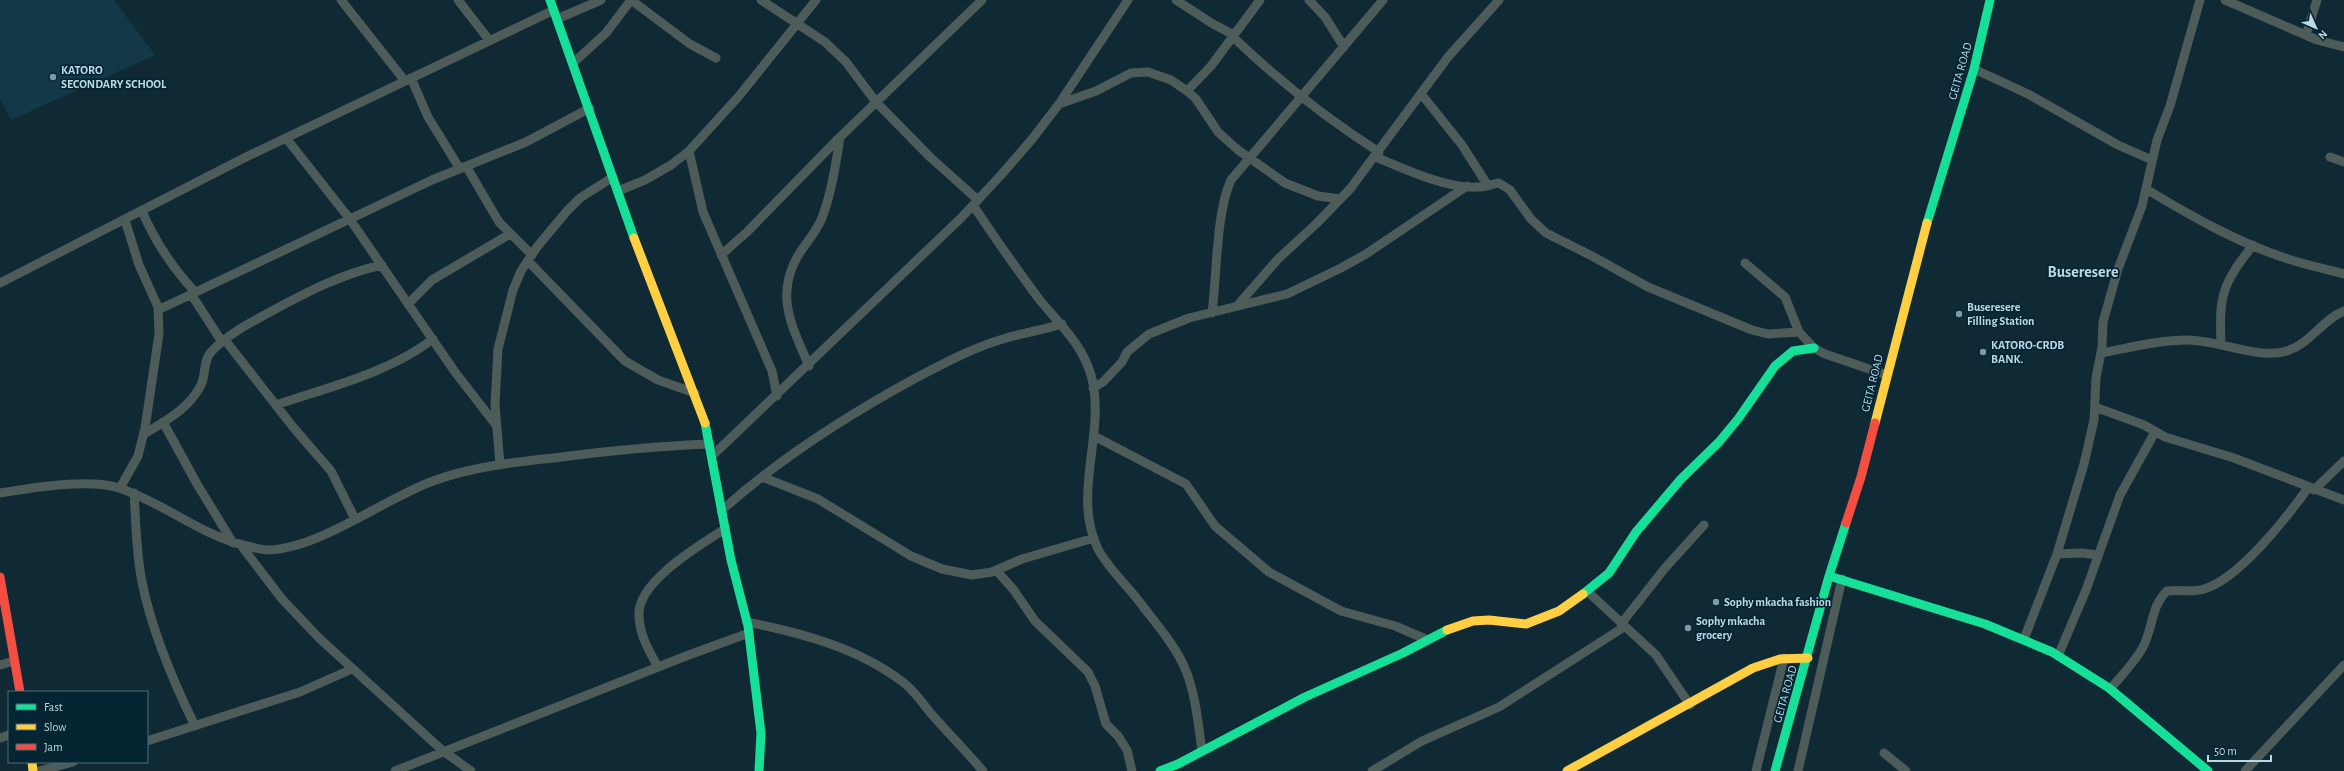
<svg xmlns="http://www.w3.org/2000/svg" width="2344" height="771" viewBox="0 0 2344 771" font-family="'Alegreya Sans',sans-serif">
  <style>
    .built { fill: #133847 }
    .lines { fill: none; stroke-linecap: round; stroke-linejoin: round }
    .street { stroke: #4d5b59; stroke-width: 9 }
    .fast { stroke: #16e098; stroke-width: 9 }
    .slow { stroke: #ffcf43; stroke-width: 9 }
    .jam { stroke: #f24e42; stroke-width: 9 }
    .poi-dot { fill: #7f9ba8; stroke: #052533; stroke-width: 1.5 }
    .labels { text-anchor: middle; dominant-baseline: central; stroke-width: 3.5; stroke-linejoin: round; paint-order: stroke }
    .poi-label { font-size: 12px; font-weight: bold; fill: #bbd8e7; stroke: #052533; text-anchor: start }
    .street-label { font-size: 12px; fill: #bbd8e7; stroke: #052533 }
    .district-label { font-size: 16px; font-weight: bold; fill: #bbd8e7; stroke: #052533 }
  </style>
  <rect width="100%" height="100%" fill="#0f2a34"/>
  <path class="built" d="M0 0H114L155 55 11 120 0 99Z"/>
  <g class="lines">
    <path class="street" d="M341 0 405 81
      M458 0 489 40
      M631 0 690 44 716 58
      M761 0 825 42 846 62 876 102 930 157 978 200
      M1176 0 1213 24 1234 35
      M1309 0 1325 17 1344 47
      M2225 0 2317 40 2344 47
      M557 19 601 0
      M2306 35 2317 0
      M1233 37C1278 80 1327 119 1379 152
      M573 63 606 33 631 0
      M1974 69 2028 94 2118 145 2152 160
      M411 78 428 117 460 169
      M1187 91 1211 66 1260 0
      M1422 95 1462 145 1488 186
      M1059 104 1096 91 1131 73 1148 72 1171 80 1187 91 1196 99 1218 132 1238 150 1285 183 1318 196 1340 199
      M286 138 349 218 455 372 496 425
      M689 151 703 212 772 371 777 396
      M1376 157C1404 169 1447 189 1478 187 1486 187 1492 184 1499 183L1510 190 1531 219 1546 233 1592 256 1648 287 1752 330 1768 334 1799 332
      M2330 157 2344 162
      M466 166 499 222 532 255
      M2146 189C2191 216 2238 243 2288 259 2306 265 2326 269 2344 274
      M618 191 645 180 671 165 689 151 739 96 816 0
      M973 205C994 237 1016 268 1039 299 1059 324 1081 342 1091 375 1107 432 1071 493 1098 549 1108 568 1125 583 1138 600 1154 621 1177 647 1186 671 1196 696 1198 724 1202 750
      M142 211C155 242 172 267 195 292
      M721 255 747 232 837 140 982 0
      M528 261 625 361 658 380 695 393
      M1745 263 1785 297 1799 332 1814 348 1825 354 1887 375
      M0 283 246 157 554 10
      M191 294 222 342
      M408 304 432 280 510 234
      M1237 306 1278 259 1316 224 1350 189 1448 57 1499 0
      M158 310 432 180 526 142 590 108
      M1212 313C1217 275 1216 212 1231 180L1383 0
      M225 340 293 427 331 471 355 519
      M2221 345C2219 294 2222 285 2253 245
      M2101 353C2129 348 2159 340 2188 340 2218 340 2258 360 2287 351 2311 343 2322 320 2344 311
      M809 366C792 326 774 295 799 254 807 241 819 229 823 215 832 190 836 163 840 137
      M1093 388 1103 382 1122 362 1127 352 1149 334 1189 318 1287 294 1341 268 1366 254 1467 186
      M276 405C329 387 389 373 433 339
      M2095 407 2144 425 2165 437 2234 458 2344 500
      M163 422 197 484 233 543
      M144 434C165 421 189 409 201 385 206 375 203 359 212 351 228 334 250 323 270 312 307 292 341 274 382 265
      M1094 436 1186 484 1215 526 1269 572 1341 611 1395 626 1428 640
      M712 456 961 218 1002 174 1033 138 1059 104 1128 0
      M500 465 495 404 498 349 513 290 521 271 537 247 567 211 580 198 613 177
      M762 477 818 499 911 556 942 569 972 575 992 572 1022 559 1094 538
      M120 488 138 456 145 428 159 334 158 307 139 265 125 220
      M2314 490 2344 461
      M0 493C32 488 88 478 119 488 165 503 202 537 251 547 256 548 263 550 269 550 320 548 384 499 433 481 471 467 514 462 554 458 606 451 657 446 710 444
      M134 493C136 523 136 553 142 582 152 632 173 681 195 726
      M721 511C779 459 846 416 914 379 943 364 972 348 1003 339 1022 333 1043 330 1062 324
      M240 544 282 599 319 638 443 751 471 771
      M2057 554 2082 553 2098 555
      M996 570 1013 589 1035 621 1088 672 1095 686 1106 724 1118 736 1127 750 1132 771
      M1587 591 1656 655 1690 705
      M747 622C802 633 859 648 904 683 916 692 924 706 934 717 950 735 967 752 983 771
      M1621 624 1665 568 1704 525
      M2024 639 2057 554 2084 464 2094 420 2096 378 2102 347 2103 322 2118 269 2142 206 2157 140 2170 106 2200 0
      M2058 656 2086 590 2120 495 2155 432
      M0 665 14 661
      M658 667C649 651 639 634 639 615 637 582 700 545 725 529
      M2110 689C2121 676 2135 662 2143 647 2153 628 2151 606 2167 591 2179 589 2192 593 2204 589 2239 579 2287 517 2308 488
      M0 738 9 735
      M147 741 300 692 352 669
      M1884 753 1906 771
      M39 771 73 762
      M395 771 686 656 749 633
      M1372 771 1422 741 1499 707 1624 627
      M1756 771 1784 658
      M1798 771 1842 579
      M2245 771 2344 665"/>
    <path class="fast" d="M550 0 634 238
      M1927 223 1974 69 1990 0
      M705 423 731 560 748 626 761 733 759 771
      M1829 576 1985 624 2052 652 2109 688 2208 771
      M1583 594 1609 573 1636 532 1681 479 1719 442 1738 419 1775 366 1793 351 1814 348
      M1160 771 1178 764 1305 697 1403 653 1447 630
      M1775 771 1829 576 1846 523"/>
    <path class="slow" d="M634 238 705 423
      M1875 423 1927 223
      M1447 630 1473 621 1489 620 1526 624 1559 611 1583 594
      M32 762 33 771
      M1567 771 1753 668 1780 659 1808 658"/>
    <path class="jam" d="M1846 523 1861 477 1875 423
      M0 577 20 692"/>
  </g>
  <g class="poi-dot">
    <circle cx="53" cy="77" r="4"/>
    <circle cx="1959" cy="314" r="4"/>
    <circle cx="1983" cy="352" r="4"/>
    <circle cx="1716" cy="602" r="4"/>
    <circle cx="1688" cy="628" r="4"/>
  </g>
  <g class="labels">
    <g class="poi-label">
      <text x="61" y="70">KATORO<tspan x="61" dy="14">SECONDARY SCHOOL</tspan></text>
      <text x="1967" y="307">Buseresere<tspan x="1967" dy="14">Filling Station</tspan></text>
      <text x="1991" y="345">KATORO-CRDB<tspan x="1991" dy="14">BANK.</tspan></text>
      <text x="1724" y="602">Sophy mkacha fashion</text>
      <text x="1696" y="621">Sophy mkacha<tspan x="1696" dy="14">grocery</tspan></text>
    </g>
    <g class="street-label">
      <text transform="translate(1960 71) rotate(-74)">GEITA ROAD</text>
      <text transform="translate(1872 383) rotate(-76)">GEITA ROAD</text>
      <text transform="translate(1785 694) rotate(-74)">GEITA ROAD</text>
    </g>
    <g class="district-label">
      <text x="2083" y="272">Buseresere</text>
    </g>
  </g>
  <rect x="8" y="691" width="140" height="72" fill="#052533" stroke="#4e6d7b"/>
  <rect x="16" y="704" width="20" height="6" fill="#16e098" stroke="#4e6d7b"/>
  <text x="44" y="711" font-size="12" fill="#bbd8e7">Fast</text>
  <rect x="16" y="724" width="20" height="6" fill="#ffcf43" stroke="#4e6d7b"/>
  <text x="44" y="731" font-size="12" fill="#bbd8e7">Slow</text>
  <rect x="16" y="744" width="20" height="6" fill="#f24e42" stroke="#4e6d7b"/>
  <text x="44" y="751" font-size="12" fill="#bbd8e7">Jam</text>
  <g transform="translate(2316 28) rotate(135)" stroke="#052533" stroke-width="3" paint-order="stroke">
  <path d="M0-3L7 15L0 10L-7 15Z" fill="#bbd8e7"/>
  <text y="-6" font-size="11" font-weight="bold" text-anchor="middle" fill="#bbd8e7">N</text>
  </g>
  <path d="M2208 755v6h63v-6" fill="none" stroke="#bbd8e7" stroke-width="2"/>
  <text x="2214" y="755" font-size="12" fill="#bbd8e7" stroke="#052533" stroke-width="3" paint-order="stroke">50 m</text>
</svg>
